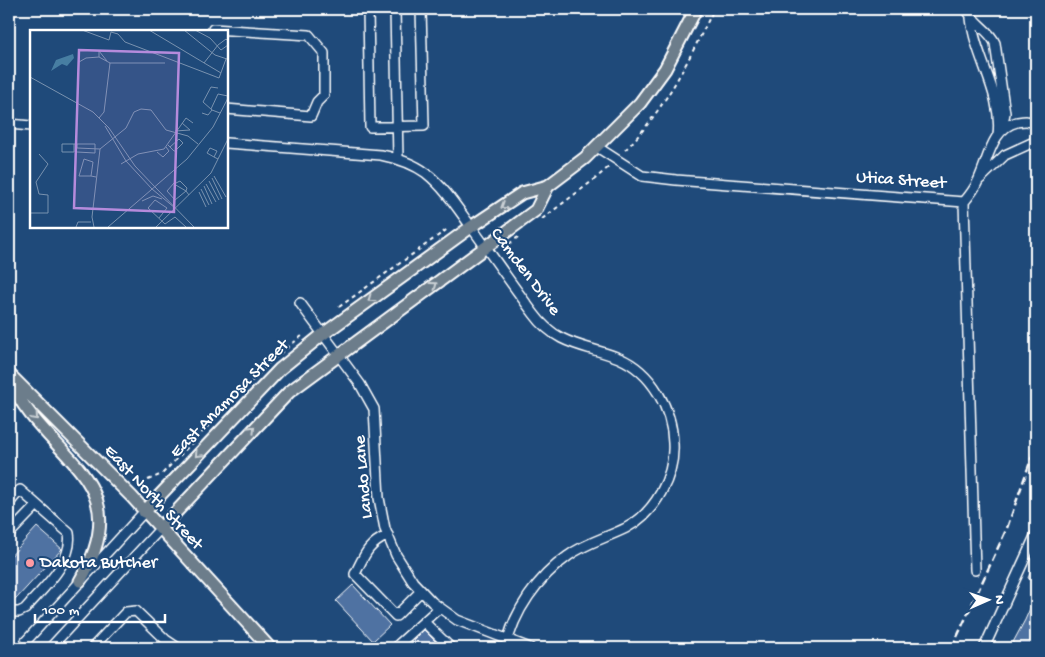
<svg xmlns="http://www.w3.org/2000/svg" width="1045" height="657" viewBox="0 0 1045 657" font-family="'Gochi Hand',sans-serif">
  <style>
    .building { fill: #5072a2; stroke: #fff }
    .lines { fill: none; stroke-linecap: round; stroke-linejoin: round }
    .minor-casing { stroke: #fff; stroke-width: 12 }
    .major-casing { stroke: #fff; stroke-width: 15 }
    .path { stroke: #fff; stroke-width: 2; stroke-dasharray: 4 4; stroke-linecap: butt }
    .minor { stroke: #1f4a7a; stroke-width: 9 }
    .major { stroke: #6c7d8b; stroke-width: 11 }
    .rail { stroke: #fff; stroke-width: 2.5; stroke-dasharray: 8 4; stroke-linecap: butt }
    .oneway { stroke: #ccd2d6 }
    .poi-dot { fill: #ff9aa2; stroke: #1f4a7a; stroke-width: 2 }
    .labels { text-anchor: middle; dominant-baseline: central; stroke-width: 4; stroke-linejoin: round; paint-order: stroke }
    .street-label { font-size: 18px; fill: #fff; stroke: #1f4a7a }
    .poi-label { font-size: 18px; fill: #fff; stroke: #1f4a7a; text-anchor: start }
    .inset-road { fill: none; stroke: #7992af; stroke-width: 1 }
    .view { fill: #b68bdc; fill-opacity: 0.15; stroke: #b68bdc; stroke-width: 2.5 }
    .inset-edge { fill: none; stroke: #fff; stroke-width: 2.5 }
  </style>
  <rect width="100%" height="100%" fill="#1f4a7a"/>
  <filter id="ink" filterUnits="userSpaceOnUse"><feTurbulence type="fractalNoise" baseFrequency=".02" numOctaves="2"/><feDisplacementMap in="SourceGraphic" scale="10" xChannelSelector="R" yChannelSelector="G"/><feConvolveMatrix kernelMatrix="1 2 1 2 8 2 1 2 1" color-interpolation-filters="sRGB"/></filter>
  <g filter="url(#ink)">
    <path class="building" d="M37 527 62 549 16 599 9 593V558Z
      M1031 571 1036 574V582L1028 578Z
      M353 585 390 625 373 641 336 601Z
      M1036 595V648H1010L1025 620Z
      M424 630 442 648H415L410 644Z"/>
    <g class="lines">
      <defs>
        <path id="minor" d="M368 9 370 127 424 126 421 9
          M395 9 398 159
          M967 9C973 24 989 29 995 43L1005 113 1002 129
          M971 18C975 58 1003 94 998 135
          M213 31V29L309 35 324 53V95L317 102 311 116 226 109
          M9 124 31 126
          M226 143 381 155C396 158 414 164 426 173 445 188 458 209 472 228 493 257 513 286 534 314 557 346 586 345 619 358 652 372 672 409 673 443 675 476 655 513 626 528 606 538 585 543 568 556 538 577 513 612 506 648
          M597 147 642 176 676 180 964 202 975 570
          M980 179 1005 155 1036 141
          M964 202C969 196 974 190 977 183 988 162 991 128 1017 122 1024 121 1030 120 1036 124
          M300 303 360 384 374 409 379 498 385 529 396 555 413 582 432 602 457 620 530 648
          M9 503 20 490 69 533C74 562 42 589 25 609L19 612H9
          M9 534 37 505
          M388 535C367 545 365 554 355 574L396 616 421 591
          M424 622 451 648
          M24 648 26 641 144 512
          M50 648 160 529
          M92 648 126 612 136 611 166 640 178 648
          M398 648 399 644 439 608
          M984 648 1036 534"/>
        <path id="major" d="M9 374 132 497 270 648
          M9 378C42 458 142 477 80 581
          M144 512 280 369 322 335 471 227 522 193 548 186 585 158 640 103 665 69 696 9
          M160 529 289 392 536 210 548 186"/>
      </defs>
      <use href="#minor" class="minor-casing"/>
      <use href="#major" class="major-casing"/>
      <path class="path" d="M625 150C665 110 689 59 714 9
        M542 219 595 179 611 165
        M509 244 518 237
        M339 307 449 228
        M148 480 162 474 272 360 303 335"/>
      <use href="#minor" class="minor"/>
      <use href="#major" class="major"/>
      <path class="rail" d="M952 648 1007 528 1036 445"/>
    </g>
    <defs><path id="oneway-chevron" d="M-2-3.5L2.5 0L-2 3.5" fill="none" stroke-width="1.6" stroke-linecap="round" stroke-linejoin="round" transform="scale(1.25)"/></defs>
    <g class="oneway">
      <use href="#oneway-chevron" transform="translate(504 206) rotate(147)"/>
      <use href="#oneway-chevron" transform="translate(434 285) rotate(-36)"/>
      <use href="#oneway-chevron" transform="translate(371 299) rotate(144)"/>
      <use href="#oneway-chevron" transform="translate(35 417) rotate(49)"/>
      <use href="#oneway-chevron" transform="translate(252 429) rotate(-46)"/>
      <use href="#oneway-chevron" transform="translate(198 454) rotate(134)"/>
    </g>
  </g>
  <circle class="poi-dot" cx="30" cy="563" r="5"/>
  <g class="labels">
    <g class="street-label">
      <text transform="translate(901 181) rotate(4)">Utica Street</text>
      <text transform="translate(525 272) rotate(53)">Camden Drive</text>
      <text transform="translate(230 399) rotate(-45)">East Anamosa Street</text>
      <text transform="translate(364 477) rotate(-95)">Lando Lane</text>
      <text transform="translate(153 498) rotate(47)">East North Street</text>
    </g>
    <g class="poi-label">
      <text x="40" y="563">Dakota Butcher</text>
    </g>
  </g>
  <g transform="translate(30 30)">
    <rect width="198" height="198" fill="#1f4a7a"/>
    <path d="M43 24 44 28 37 36 32 34 21 41 26 30Z" fill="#477ea2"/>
    <path class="inset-road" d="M52 0 79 10 81 2 88 4 95 12 189 48 196 29M119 0 191 43M154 0 185 25 197 29M165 0 180 8 191 20 198 15M77 31 69 21V27L80 33M49 32 56 28 69 27M174 33 188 15 196 9 198 11M0 47 63 82 79 98 105 136 125 157M181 79 188 64 198 66M182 80 173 72 181 57 188 58M172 83 178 85 182 80 190 83M69 88 74 82 80 33H135M75 96 96 131 122 159M145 101 160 100 152 93M44 114V122H32V114H47V118L70 119M47 114H65V123L47 122M138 115 144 121H145L153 113 149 109 140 117M127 122 133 127 139 121 136 117M184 127 177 123 180 118 187 121 184 127 188 129M91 134 108 124 134 119 156 88 163 93M61 146H49L54 129 63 132 61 146 66 147M184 146 196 167M182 148 192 169M150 151 157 158 156 161 144 154ZM179 151 189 170M144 153 137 161 145 170 156 161 159 165M176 154 186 172M174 156 182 174M125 157 164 197M122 159 145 178M171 159 179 175M169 162 176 177M112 171 123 166 132 169M0 183H18V165L9 164 6 152 18 134 9 124M129 188 137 178 125 170 118 178 135 194 145 187 156 197M46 197 48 192H61M64 197 62 187 70 119 96 98 104 82 111 79 121 80 136 100 158 106 168 114M78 197 157 129 183 97 198 68M126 197 181 143 198 109"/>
    <path class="view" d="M49 20 149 23 144 182 44 178Z"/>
    <rect width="198" height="198" class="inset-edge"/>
  </g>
  <rect width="1045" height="657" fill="none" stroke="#1f4a7a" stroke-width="30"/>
  <rect x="15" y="15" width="1015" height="627" fill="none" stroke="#fff" stroke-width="2" filter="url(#ink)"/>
  <g transform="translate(988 600) rotate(88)" stroke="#1f4a7a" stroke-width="4" paint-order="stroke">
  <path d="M0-4L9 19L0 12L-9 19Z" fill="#ffffff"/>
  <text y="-8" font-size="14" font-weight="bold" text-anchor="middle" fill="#ffffff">N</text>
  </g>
  <path d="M35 614v8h130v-8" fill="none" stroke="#ffffff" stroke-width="2.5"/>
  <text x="42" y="614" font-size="15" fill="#ffffff" stroke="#1f4a7a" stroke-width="4" paint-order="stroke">100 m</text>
</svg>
